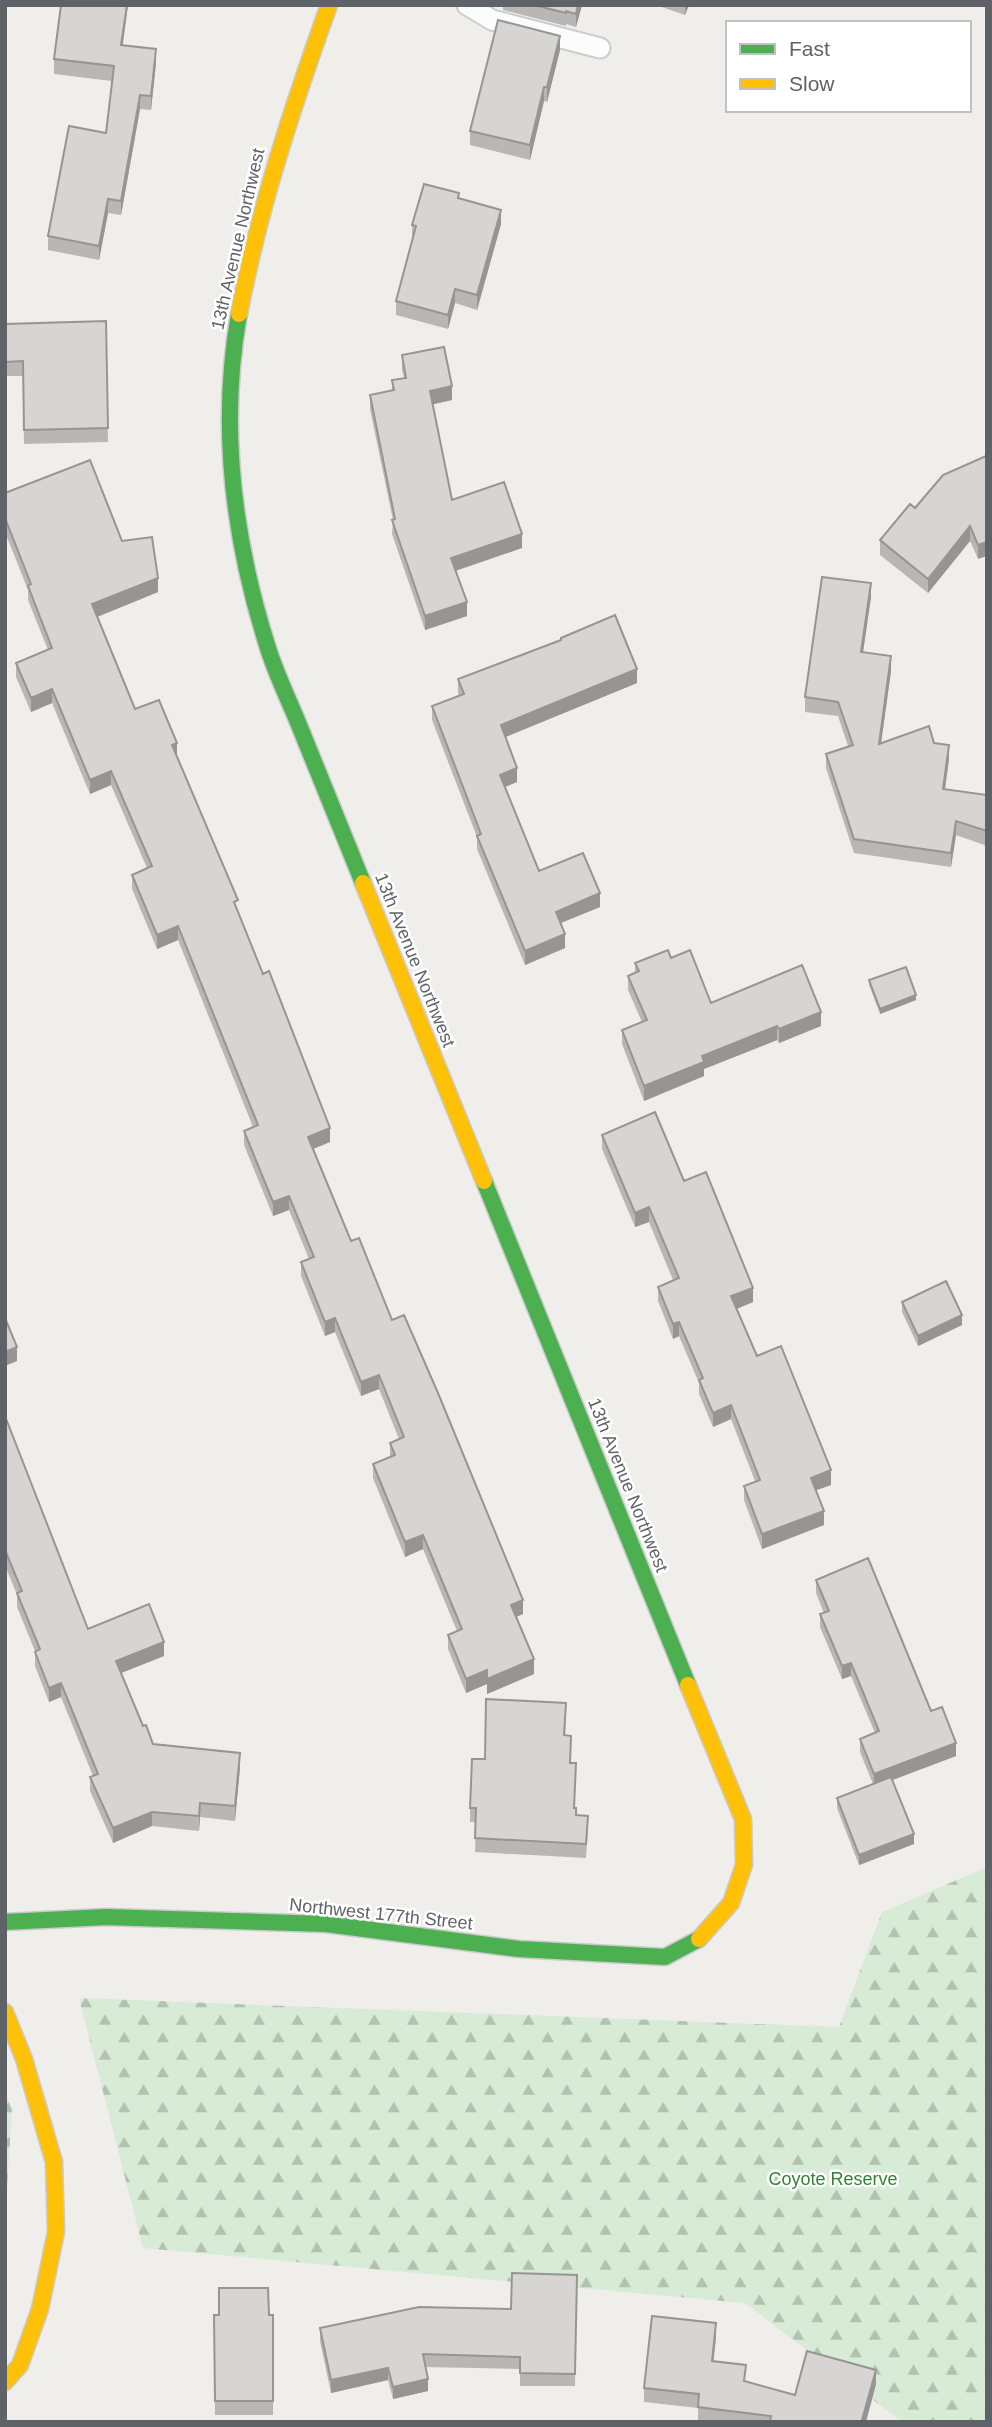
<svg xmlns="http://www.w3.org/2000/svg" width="992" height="2427" viewBox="0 0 992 2427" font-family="Helvetica,sans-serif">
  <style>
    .forest { fill: url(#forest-firs) }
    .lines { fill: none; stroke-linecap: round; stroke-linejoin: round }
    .lane-casing { stroke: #cbcccc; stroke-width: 23 }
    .fast-casing { stroke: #cacacb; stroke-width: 19 }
    .slow-casing { stroke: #cacacb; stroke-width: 19 }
    .lane { stroke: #fdfcfc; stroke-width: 19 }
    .fast { stroke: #4caf50; stroke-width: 16 }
    .slow { stroke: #ffc107; stroke-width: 16 }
    .wall { fill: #b8b7b5 }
    .shaded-wall { fill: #969594 }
    .building { fill: #d6d5d3; stroke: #969594; stroke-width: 2 }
    .labels { text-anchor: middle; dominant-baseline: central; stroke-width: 5; stroke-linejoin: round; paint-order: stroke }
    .street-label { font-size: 18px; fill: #5f6368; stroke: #fff }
    .park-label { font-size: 18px; fill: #348238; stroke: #fff }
  </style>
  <defs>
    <pattern id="forest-firs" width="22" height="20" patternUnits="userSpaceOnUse" patternTransform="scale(1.75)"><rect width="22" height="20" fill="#d8ebd6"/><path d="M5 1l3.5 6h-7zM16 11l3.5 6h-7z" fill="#b2c2b1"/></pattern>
  </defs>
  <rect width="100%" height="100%" fill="#efeeea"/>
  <path class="forest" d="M987 1867V2422H902L745 2303 143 2248 79 1998 839 2027 882 1912Z
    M5 2092 12 2110 5 2219Z"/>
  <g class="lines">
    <defs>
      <path id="lane" d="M467 5 492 20 600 48"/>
      <path id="fast" d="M239 314C219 426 233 537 267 645 275 672 288 698 299 725 320 777 341 830 363 883
        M484 1181 688 1685
        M5 1922 106 1917 326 1924 519 1949 665 1957 699 1939"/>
      <path id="slow" d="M239 314C259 208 293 106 329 5
        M363 883 484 1181
        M688 1685 743 1819 744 1865 731 1903 699 1939
        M5 2012 24 2059 54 2162 56 2232 40 2309 20 2365 5 2382"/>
    </defs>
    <use href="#lane" class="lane-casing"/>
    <use href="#fast" class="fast-casing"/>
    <use href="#slow" class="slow-casing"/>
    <use href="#lane" class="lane"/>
    <use href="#fast" class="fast"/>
    <use href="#slow" class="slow"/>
  </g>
  <path class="wall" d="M503 5H582L576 27 566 24V26L503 10Z
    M656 5H689L685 15Z
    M123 45 156 63 151 110 140 109 121 215 108 213 99 260 48 250V236L106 133 112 81 54 74V59Z
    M560 50 547 102 544 101 530 160 470 145V131Z
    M459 199 501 224 477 310 455 303 448 329 396 315V301L412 239V225Z
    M106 321 108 442 24 444 23 376H5V324Z
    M402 355 452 400 433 404 452 500 522 548 456 571 467 616 425 630 392 534 393 520 370 409V395L392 390V380L404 378 402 370Z
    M986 456 978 559 970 541 928 593 880 555V540L915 508Z
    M5 493 122 541 158 592 97 617 135 709 177 757 330 1142 313 1149 351 1241 392 1320 523 1614 516 1617 534 1674 487 1694V1684L466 1693 448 1649V1635L457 1631 423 1549 405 1557 373 1478V1464L390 1457V1443L399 1439 379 1389 361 1396 335 1332 325 1336 301 1276V1262L309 1259 289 1210 273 1216 244 1145V1131L253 1127 178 940 157 949 132 889V875L147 868 111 785 90 794 52 703 31 712 16 677V663L48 650 28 600V590L5 532Z
    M871 597 863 652 891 671 881 743H934L949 759 945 789 987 795V846L956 835 951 867 854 853 826 768V754L848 746 838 716 805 712V697Z
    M561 638 637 683 505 737 517 782 504 787 539 871 600 907 560 923 565 948 525 965 477 849V837L432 720V706L459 696 458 693V679L561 640Z
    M671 958 711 1003 821 1026 779 1043 777 1040 704 1069V1076L644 1101 622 1044V1030L642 1022 628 990V976L635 972V963Z
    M869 980 916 1000 880 1014 869 985Z
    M602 1135 684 1181 753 1302 737 1309 757 1356 831 1485 816 1490 824 1525 762 1549 744 1500V1486L755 1481 731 1419 713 1427 699 1394V1383L679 1336 673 1339 658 1301V1287L673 1280 649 1222 635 1227 602 1149Z
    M902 1302 962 1325 918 1346 902 1312Z
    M5 1416 88 1629 164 1656 121 1673 143 1726 153 1744 240 1767 235 1821 200 1817 199 1831 152 1826 113 1843 90 1791V1777L93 1776 61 1697 49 1702 35 1666V1651L17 1607V1595L5 1565Z
    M816 1580 931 1711 956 1756 892 1780 914 1844 859 1865 837 1808V1798L873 1784 860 1752V1739L875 1733 851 1676 842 1679 820 1627V1614L824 1613 816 1593Z
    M566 1718 565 1735 571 1763 576 1777 574 1808 576 1815 588 1830 586 1858 475 1852 476 1822H470V1808L485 1759Z
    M577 2275 575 2386H520V2369L426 2367 428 2391 393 2399 388 2380 331 2393 320 2341V2328L511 2309Z
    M214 2315H273V2415H215Z
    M716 2337 713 2362 746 2381 795 2395 876 2384 866 2421 867 2422H701L698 2421V2408L644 2402V2388Z"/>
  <path class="shaded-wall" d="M127 5H128L121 59V45Z
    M578 5H582L576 27V14Z
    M685 5H689L685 15Z
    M560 36V50L547 102V87Z
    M156 49V63L151 110V96Z
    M544 87V101L530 160V145Z
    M140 95V109L121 215V201Z
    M108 199V213L99 260V246Z
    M501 210V224L477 310V295Z
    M455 289V303L448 329V315Z
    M452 386V400L430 405V391Z
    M970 526V541L928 593V579Z
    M522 534V548L451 572V558Z
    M987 542V556L978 559V545Z
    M158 578V592L92 619V604Z
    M871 583V597L861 666V652Z
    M467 602V616L425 630V616Z
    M891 656V671L879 758V744Z
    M637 669V683L501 739V725Z
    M52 689V703L31 712V698Z
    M177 743V758L172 745Z
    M949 745V759L943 803V789Z
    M517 768V782L500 789V775Z
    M111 771V785L90 794V780Z
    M956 821V835L951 867V853Z
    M600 893V907L556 925V912Z
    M178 926V940L157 949V935Z
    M565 934V948L525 965V951Z
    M916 995V1000L880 1014V1009Z
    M821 1012V1026L779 1043V1029Z
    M777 1026V1040L704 1069V1076L644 1101V1086L702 1056Z
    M330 1128V1142L308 1151V1137Z
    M289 1196V1210L273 1216V1202Z
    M649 1207V1222L635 1227V1213Z
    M753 1288V1302L731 1311V1296Z
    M962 1315V1325L918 1346V1336Z
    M335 1318V1332L325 1336V1322Z
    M679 1322V1336L673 1339V1324Z
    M17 1347V1361L5 1366V1352Z
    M379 1375V1389L361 1396V1382Z
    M731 1405V1419L713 1427V1413Z
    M831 1470V1485L811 1492V1478Z
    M824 1511V1525L762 1549V1534Z
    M423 1535V1549L405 1557V1542Z
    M523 1600V1614L511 1619V1605Z
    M164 1642V1656L116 1675V1661Z
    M534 1659V1674L487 1694V1684L466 1693V1679L487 1670Z
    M851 1663V1676L842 1679V1666Z
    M61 1683V1697L49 1702V1688Z
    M956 1743V1756L874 1787V1774Z
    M240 1753V1767L235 1821V1806Z
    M200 1803V1817L199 1831V1816Z
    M152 1812V1826L113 1843V1828Z
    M914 1834V1844L859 1865V1855Z
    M716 2323V2337L712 2376V2361Z
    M388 2368V2380L331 2393V2380Z
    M876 2370V2384L866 2422H862Z
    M428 2379V2391L393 2399V2387Z"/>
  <path class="building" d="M61 5H127L121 45 156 49 151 96 140 95 121 201 108 199 99 246 48 236 69 126 106 133 114 66 54 59Z
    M534 5H578L576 14 566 11V13Z
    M498 20 560 36 547 87H544L530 145 470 131Z
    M424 184 459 193 458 198 501 210 477 295 455 289 448 315 396 301 416 226 412 225Z
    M106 321 108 428 24 430 23 361 5 362V324Z
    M444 347 452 386 430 391 452 500 504 482 522 534 451 558 467 602 425 616 392 520 395 519 370 395 394 390 392 380 406 378 402 355Z
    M986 456 987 542 978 545 970 526 928 579 880 540 910 504 915 508 943 475Z
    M90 460 122 541 152 537 158 578 92 604 135 709 159 700 177 743 172 745 238 900 234 902 263 974 269 971 330 1128 308 1137 351 1241 359 1238 392 1320 404 1315 438 1393 523 1600 511 1605 534 1659 487 1679V1670L466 1679 448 1635 462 1629 423 1535 405 1542 373 1464 395 1455 390 1443 404 1437 379 1375 361 1382 335 1318 325 1322 301 1262 314 1257 289 1196 273 1202 244 1131 258 1125 178 926 157 935 132 875 152 866 111 771 90 780 52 689 31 698 16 663 52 648 28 586 31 584 5 518V493Z
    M822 577 871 583 861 652 891 656 879 744 929 726 934 743 949 745 943 789 987 795V831L956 821 951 853 854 839 826 754 853 745 838 702 805 697Z
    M615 615 637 669 501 725 517 768 500 775 539 871 583 853 600 893 556 912 565 934 525 951 477 836 481 834 432 706 464 694 458 679 561 640V638Z
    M668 950 671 958 690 950 711 1003 802 965 821 1012 779 1029 777 1026 702 1056 704 1062 644 1086 622 1030 647 1020 628 976 639 971 635 963Z
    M906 967 916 995 880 1009 869 980Z
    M655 1112 684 1181 706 1172 753 1288 731 1296 757 1356 781 1346 831 1470 811 1478 824 1511 762 1534 744 1486 760 1480 731 1405 713 1413 699 1380 703 1378 679 1322 673 1324 658 1287 679 1278 649 1207 635 1213 602 1135Z
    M946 1281 962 1315 918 1336 902 1302Z
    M5 1318 17 1347 5 1352Z
    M5 1416 88 1629 149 1604 164 1642 116 1661 143 1726 146 1725 153 1744 240 1753 235 1806 200 1803 199 1816 152 1812 113 1828 90 1777 98 1774 61 1683 49 1688 35 1652 40 1649 17 1593 22 1591 5 1550Z
    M868 1558 931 1711 942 1707 956 1743 874 1774 860 1739 879 1731 851 1663 842 1666 820 1614 829 1611 816 1580Z
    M486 1699 566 1703 564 1735 571 1736 570 1763H576L574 1808H576V1815L588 1816 586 1844 475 1838 476 1808H470L472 1759H485Z
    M891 1777 914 1834 859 1855 837 1798Z
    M512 2273 577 2275 575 2374 520 2373V2357L423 2354 428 2379 393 2387 388 2368 331 2380 320 2328 419 2307 511 2309Z
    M219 2288H268L269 2315H273V2401H215L214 2315H219Z
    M652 2316 716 2323 712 2361 746 2365 744 2381 795 2395 807 2351 876 2370 862 2420 867 2422H770L771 2416 698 2407 699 2394 644 2388Z"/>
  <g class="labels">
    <g class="street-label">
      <text transform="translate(238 239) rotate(-77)">13th Avenue Northwest</text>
      <text transform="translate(415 960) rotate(68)">13th Avenue Northwest</text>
      <text transform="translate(628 1485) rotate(68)">13th Avenue Northwest</text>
      <text transform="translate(381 1914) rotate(6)">Northwest 177th Street</text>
    </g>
    <g class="park-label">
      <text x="833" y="2179">Coyote Reserve</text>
    </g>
  </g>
  <rect width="992" height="2427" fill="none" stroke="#5f6368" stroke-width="14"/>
  <rect x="726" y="21" width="245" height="91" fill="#ffffff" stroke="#bfc1c3" stroke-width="2"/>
  <rect x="740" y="44" width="35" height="10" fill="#4caf50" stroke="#bfc1c3" stroke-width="2"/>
  <text x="789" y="56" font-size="21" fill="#5f6368">Fast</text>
  <rect x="740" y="79" width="35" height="10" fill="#ffc107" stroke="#bfc1c3" stroke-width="2"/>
  <text x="789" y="91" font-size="21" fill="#5f6368">Slow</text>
</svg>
